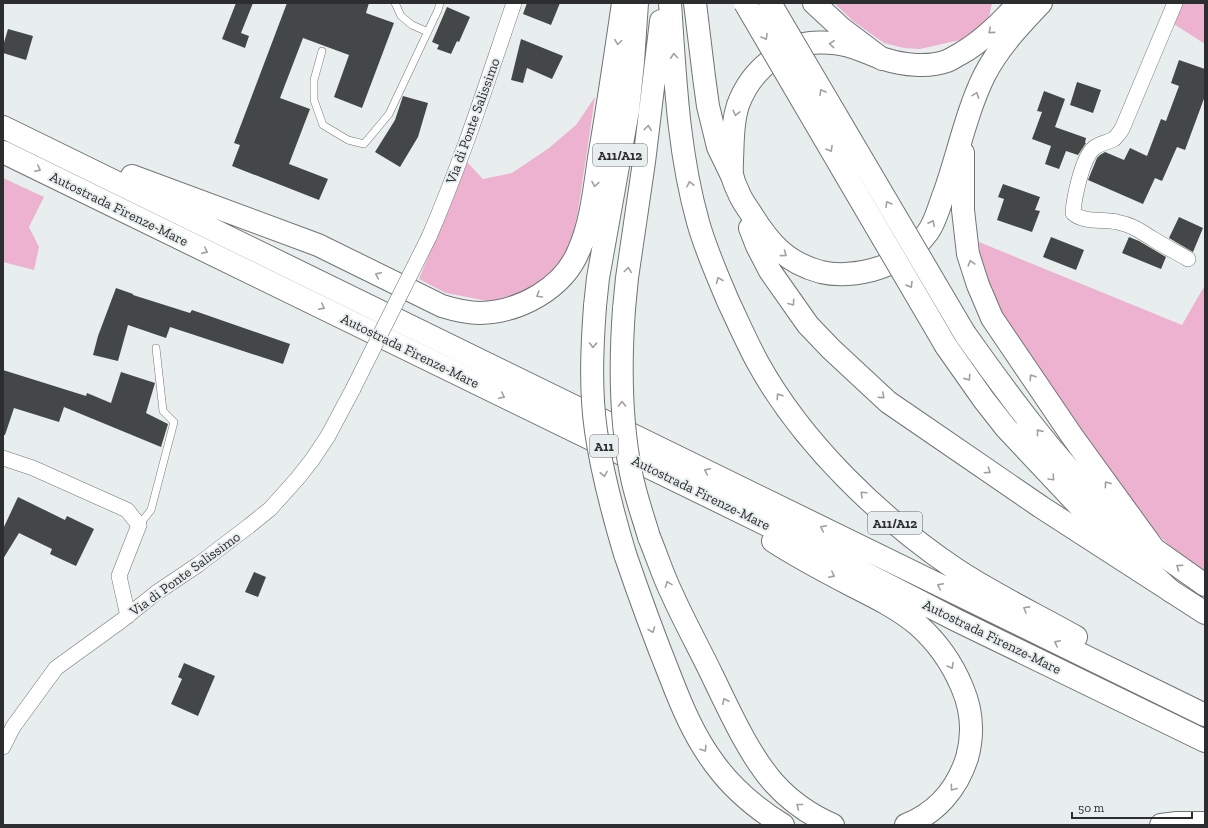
<svg xmlns="http://www.w3.org/2000/svg" width="1208" height="828" viewBox="0 0 1208 828" font-family="'Zilla Slab',serif">
  <style>
    .green { fill: #ecb2cf }
    .building { fill: #434747 }
    .lines { fill: none; stroke-linecap: round; stroke-linejoin: round }
    .lane-casing { stroke: #707475; stroke-width: 8 }
    .street-casing { stroke: #707475; stroke-width: 16 }
    .primary-casing { stroke: #707475; stroke-width: 24 }
    .highway-casing { stroke: #707475; stroke-width: 24 }
    .lane { stroke: #fff; stroke-width: 7 }
    .street { stroke: #fff; stroke-width: 15 }
    .primary { stroke: #fff; stroke-width: 22 }
    .highway { stroke: #fff; stroke-width: 22 }
    .street-bridge-casing { stroke: #707475; stroke-width: 16; stroke-linecap: butt }
    .highway-bridge-casing { stroke: #707475; stroke-width: 24; stroke-linecap: butt }
    .street-bridge { stroke: #fff; stroke-width: 15 }
    .highway-bridge { stroke: #fff; stroke-width: 22 }
    .oneway { stroke: #a0a0a1 }
    .labels { text-anchor: middle; dominant-baseline: central; stroke-width: 4; stroke-linejoin: round; paint-order: stroke }
    .shield { fill: #e8edee; stroke: #646768; stroke-width: 1 }
    .shield-label { font-size: 13px; font-weight: bold; fill: #2b2d2e }
    .street-label { font-size: 14px; fill: #2b2d2e; stroke: #e8edee }
  </style>
  <rect width="100%" height="100%" fill="#e8edee"/>
  <path class="green" d="M834 3H992L988 21 960 40 920 49 904 48 884 43 853 21Z
    M1182 3H1205V44L1174 24Z
    M595 97 578 211 571 245 556 270 527 293 493 302 446 293 419 279 467 162 483 179 512 173 549 148 576 125Z
    M3 178 44 197 29 227 39 247 34 270 3 262Z
    M979 242 1182 325 1205 285V574L1189 564 1155 532 1118 486 999 311 982 273Z"/>
  <path class="building" d="M236 3H253L241 33 249 36 245 48 222 39Z
    M287 3H369L366 13 394 23 362 108 334 97 349 55 303 38 280 98 310 109 289 164 328 179 319 200 232 166 240 145 234 143Z
    M527 3H560L551 25 523 14Z
    M447 7 470 17 459 42 457 41 451 54 437 49 439 45 432 42Z
    M8 29 33 36 26 60 3 53V46Z
    M521 39 563 56 552 79 527 68 523 83 511 80Z
    M1179 60 1205 69V96L1185 150 1177 147 1162 181 1155 178 1143 204 1088 180 1097 158 1100 155 1105 152 1124 160 1130 148 1147 156 1161 119 1166 121 1179 86 1171 83Z
    M1077 82 1101 90 1093 113 1070 105Z
    M1044 91 1065 99 1055 127 1086 138 1085 143H1086L1078 155 1066 151 1059 169 1045 164 1051 146 1032 139 1042 112 1037 111Z
    M403 96 428 103 418 137 400 167 375 152 395 120Z
    M1003 184 1040 197 1035 210 1040 211 1032 232 997 220 1004 199 998 197Z
    M1179 217 1203 228 1193 252 1169 238Z
    M1051 237 1084 250 1076 270 1043 257Z
    M1129 237 1139 241 1166 257 1161 269 1122 253Z
    M116 288 133 294V295L190 313 192 310 290 344 283 364 170 327 166 338 128 325 118 361 93 355 98 336Z
    M3 370 86 396 87 393 111 403 121 372 155 383 146 413 168 424 161 447 64 407 59 422 14 408 5 435H3Z
    M18 497 65 520 67 516 94 529 76 566 50 554 52 549 19 533 3 559V529Z
    M254 572 266 577 258 597 245 592Z
    M184 663 215 676 198 716 171 704 182 679 178 677Z"/>
  <g class="lines">
    <defs>
      <path id="lane" d="M395 3 401 16 412 25 428 32
        M322 51 314 80V100L323 125 348 140 364 144 389 114 438 10 440 3
        M139 525 151 510 174 422 163 411 156 348"/>
      <path id="street" d="M1175 3 1122 129C1120 132 1117 136 1114 139 1109 142 1100 143 1094 148 1082 158 1074 198 1073 213 1084 223 1103 219 1117 222 1133 225 1140 231 1153 239 1164 246 1176 252 1188 259
        M429 237C462 161 487 82 514 3
        M3 458 33 468 127 510 139 525 119 576 128 616
        M3 747 13 727 56 668 121 621 156 593 199 564 249 526 270 509 297 479 312 460 328 436 353 389"/>
      <path id="primary" d="M1019 3C1001 22 983 41 960 54 956 56 952 59 947 61 928 68 903 65 884 59 872 55 861 49 849 46 831 41 807 41 789 48 784 50 779 55 774 58 757 70 745 86 738 105 732 123 733 141 732 160 732 166 731 173 733 178 734 183 736 187 738 191 741 200 747 207 752 215 770 244 787 263 821 272 838 276 856 274 872 270 895 264 914 251 928 232 936 221 939 206 944 194 958 155 966 113 984 76 998 48 1020 25 1041 3
        M963 153V210L968 254 978 285 992 318 1072 436 1154 549 1205 585
        M750 228 757 246 770 271 808 325 831 349 888 402 1041 507 1205 613"/>
      <path id="highway" d="M670 3C675 76 678 151 698 222 705 248 718 277 728 301 738 322 747 343 758 363 802 443 881 519 957 570 995 595 1037 615 1076 637
        M695 3 704 77 708 106 718 147 732 176
        M814 3 841 28 882 59
        M3 127 1205 715
        M3 152 839 560 956 620 1205 741
        M132 176 318 245 442 306C455 310 467 313 480 313 520 312 564 288 579 250 593 218 595 180 601 146 609 99 616 51 623 3
        M595 306 598 278 628 110 633 62 637 3
        M624 309 627 278 644 162 661 21
        M965 334C1007 393 1052 455 1103 505 1120 521 1137 535 1154 549
        M946 346 984 400 1006 428 1085 512 1172 592
        M649 537C657 556 663 576 672 594 684 621 699 648 712 675 729 710 749 755 774 783 791 802 810 815 833 825
        M773 541C799 558 826 572 853 586 875 597 899 609 918 625 937 642 952 663 962 687 972 710 974 733 967 758 957 789 936 813 906 825
        M625 554C639 595 654 636 670 676 682 707 694 736 714 763 732 788 757 809 783 825
        M1161 825 1177 823H1205"/>
    </defs>
    <use href="#lane" class="lane-casing"/>
    <use href="#street" class="street-casing"/>
    <use href="#primary" class="primary-casing"/>
    <use href="#highway" class="highway-casing"/>
    <use href="#lane" class="lane"/>
    <use href="#street" class="street"/>
    <use href="#primary" class="primary"/>
    <use href="#highway" class="highway"/>
    <defs>
      <path id="street-bridge" d="M353 389 429 237"/>
      <path id="highway-bridge" d="M745 3 946 346
        M770 3 965 334
        M595 306C592 347 590 390 596 431 602 473 613 514 625 554
        M624 309C620 364 620 419 631 473 635 495 643 516 649 537"/>
    </defs>
    <use href="#street-bridge" class="street-bridge-casing"/>
    <use href="#highway-bridge" class="highway-bridge-casing"/>
    <use href="#street-bridge" class="street-bridge"/>
    <use href="#highway-bridge" class="highway-bridge"/>
  </g>
  <defs><path id="oneway-chevron" d="M-2-3.5L2.5 0L-2 3.5" fill="none" stroke-width="1.6" stroke-linecap="round" stroke-linejoin="round"/></defs>
  <g class="oneway">
    <use href="#oneway-chevron" transform="translate(991 31) rotate(140)"/>
    <use href="#oneway-chevron" transform="translate(765 37) rotate(60)"/>
    <use href="#oneway-chevron" transform="translate(618 42) rotate(98)"/>
    <use href="#oneway-chevron" transform="translate(832 44) rotate(-175)"/>
    <use href="#oneway-chevron" transform="translate(674 56) rotate(-94)"/>
    <use href="#oneway-chevron" transform="translate(822 92) rotate(-120)"/>
    <use href="#oneway-chevron" transform="translate(976 95) rotate(-70)"/>
    <use href="#oneway-chevron" transform="translate(736 113) rotate(104)"/>
    <use href="#oneway-chevron" transform="translate(648 128) rotate(-83)"/>
    <use href="#oneway-chevron" transform="translate(830 149) rotate(60)"/>
    <use href="#oneway-chevron" transform="translate(38 169) rotate(26)"/>
    <use href="#oneway-chevron" transform="translate(595 184) rotate(100)"/>
    <use href="#oneway-chevron" transform="translate(690 184) rotate(-103)"/>
    <use href="#oneway-chevron" transform="translate(888 204) rotate(-120)"/>
    <use href="#oneway-chevron" transform="translate(932 223) rotate(-64)"/>
    <use href="#oneway-chevron" transform="translate(205 251) rotate(26)"/>
    <use href="#oneway-chevron" transform="translate(784 254) rotate(36)"/>
    <use href="#oneway-chevron" transform="translate(971 263) rotate(-105)"/>
    <use href="#oneway-chevron" transform="translate(628 270) rotate(-82)"/>
    <use href="#oneway-chevron" transform="translate(378 275) rotate(-154)"/>
    <use href="#oneway-chevron" transform="translate(719 280) rotate(-112)"/>
    <use href="#oneway-chevron" transform="translate(910 285) rotate(59)"/>
    <use href="#oneway-chevron" transform="translate(539 295) rotate(150)"/>
    <use href="#oneway-chevron" transform="translate(792 303) rotate(54)"/>
    <use href="#oneway-chevron" transform="translate(322 307) rotate(26)"/>
    <use href="#oneway-chevron" transform="translate(593 345) rotate(92)"/>
    <use href="#oneway-chevron" transform="translate(1032 377) rotate(-124)"/>
    <use href="#oneway-chevron" transform="translate(968 378) rotate(55)"/>
    <use href="#oneway-chevron" transform="translate(502 396) rotate(26)"/>
    <use href="#oneway-chevron" transform="translate(779 396) rotate(-124)"/>
    <use href="#oneway-chevron" transform="translate(882 396) rotate(41)"/>
    <use href="#oneway-chevron" transform="translate(622 404) rotate(-92)"/>
    <use href="#oneway-chevron" transform="translate(1039 432) rotate(-129)"/>
    <use href="#oneway-chevron" transform="translate(707 471) rotate(-154)"/>
    <use href="#oneway-chevron" transform="translate(988 471) rotate(34)"/>
    <use href="#oneway-chevron" transform="translate(604 474) rotate(79)"/>
    <use href="#oneway-chevron" transform="translate(1052 478) rotate(47)"/>
    <use href="#oneway-chevron" transform="translate(1107 484) rotate(-126)"/>
    <use href="#oneway-chevron" transform="translate(863 494) rotate(-137)"/>
    <use href="#oneway-chevron" transform="translate(823 528) rotate(-154)"/>
    <use href="#oneway-chevron" transform="translate(1179 567) rotate(-144)"/>
    <use href="#oneway-chevron" transform="translate(832 575) rotate(27)"/>
    <use href="#oneway-chevron" transform="translate(668 584) rotate(-111)"/>
    <use href="#oneway-chevron" transform="translate(940 586) rotate(-154)"/>
    <use href="#oneway-chevron" transform="translate(1026 609) rotate(-151)"/>
    <use href="#oneway-chevron" transform="translate(652 630) rotate(70)"/>
    <use href="#oneway-chevron" transform="translate(1057 643) rotate(-154)"/>
    <use href="#oneway-chevron" transform="translate(951 666) rotate(60)"/>
    <use href="#oneway-chevron" transform="translate(725 701) rotate(-116)"/>
    <use href="#oneway-chevron" transform="translate(704 749) rotate(57)"/>
    <use href="#oneway-chevron" transform="translate(953 788) rotate(126)"/>
    <use href="#oneway-chevron" transform="translate(799 806) rotate(-142)"/>
  </g>
  <g class="labels">
    <g class="shield">
      <rect x="593" y="144" width="54" height="22" rx="3"/>
      <rect x="590" y="435" width="28" height="22" rx="3"/>
      <rect x="868" y="512" width="54" height="22" rx="3"/>
    </g>
    <g class="shield-label">
      <text x="620" y="155">A11/A12</text>
      <text x="604" y="446">A11</text>
      <text x="895" y="523">A11/A12</text>
    </g>
    <g class="street-label">
      <text transform="translate(473 121) rotate(-70)">Via di Ponte Salissimo</text>
      <text transform="translate(119 209) rotate(26)">Autostrada Firenze-Mare</text>
      <text transform="translate(410 351) rotate(26)">Autostrada Firenze-Mare</text>
      <text transform="translate(701 493) rotate(26)">Autostrada Firenze-Mare</text>
      <text transform="translate(185 574) rotate(-36)">Via di Ponte Salissimo</text>
      <text transform="translate(992 637) rotate(26)">Autostrada Firenze-Mare</text>
    </g>
  </g>
  <rect width="1208" height="828" fill="none" stroke="#2b2d2e" stroke-width="8"/>
  <path d="M1072 812v6h120v-6" fill="none" stroke="#2b2d2e" stroke-width="2"/>
  <text x="1078" y="812" font-size="12" fill="#2b2d2e" stroke="#e8edee" stroke-width="3" paint-order="stroke">50 m</text>
</svg>
